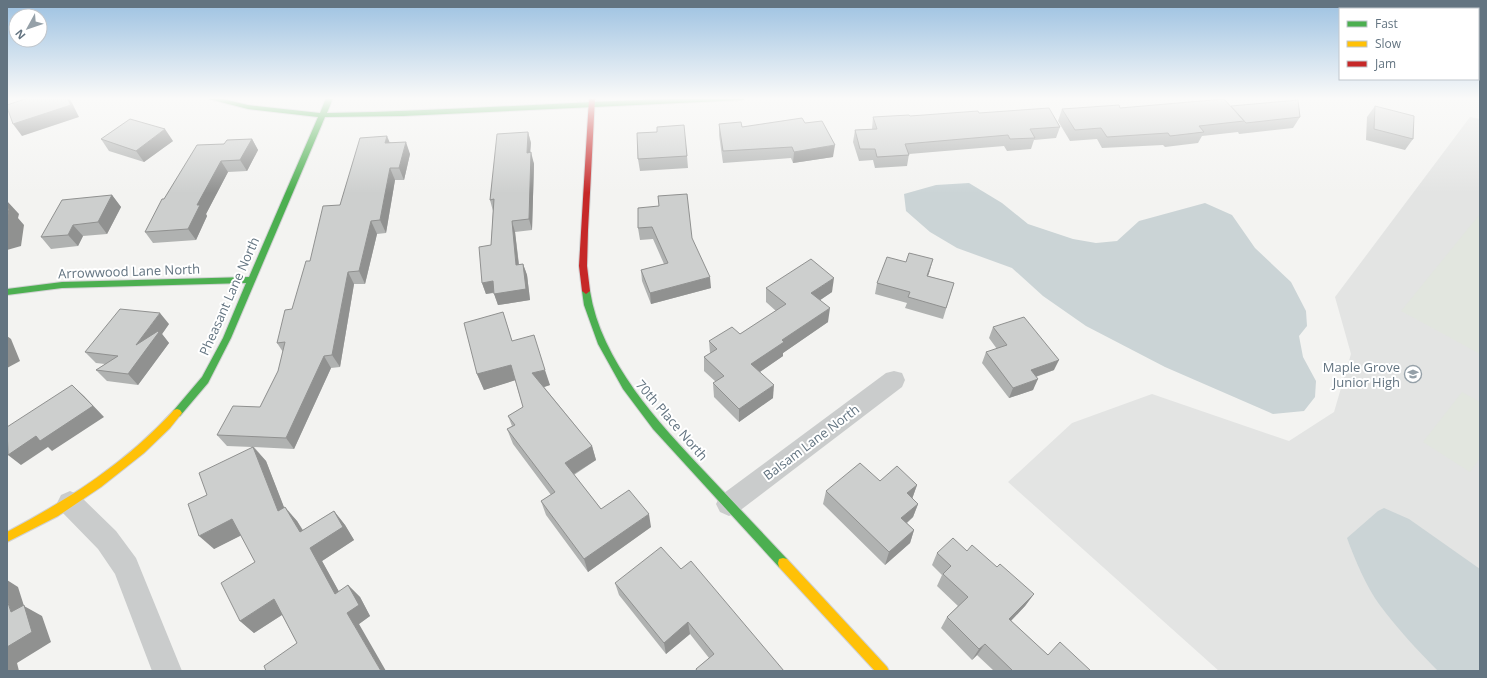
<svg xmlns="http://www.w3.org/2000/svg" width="1487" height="678" viewBox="0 0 1487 678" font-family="'Open Sans',sans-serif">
<rect width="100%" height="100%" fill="#f3f3f1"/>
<polygon fill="#e3e4e3" points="1470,117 1480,119 1480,671 1219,671 1008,482 1072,423 1152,394 1289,441 1334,412 1351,354 1335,297"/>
<g fill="#e2e6df">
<polygon points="1480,214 1480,354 1401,311"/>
<polygon points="1462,392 1480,402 1480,458 1470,472 1423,442"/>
</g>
<g fill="#cbd4d6">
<polygon points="969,183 1002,203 1028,224 1073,239 1096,243 1117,241 1139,221 1205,203 1232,215 1255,248 1291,282 1306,311 1307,326 1299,336 1303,357 1316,381 1315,397 1304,411 1273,414 1165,367 1086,326 1043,296 1012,268 957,248 930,232 906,211 904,194 936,185"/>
<path d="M 1384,508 L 1409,519 L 1480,569 L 1480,671 L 1438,671 C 1417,650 1397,628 1379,604 C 1366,586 1355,560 1347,538 L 1378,511 Z"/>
</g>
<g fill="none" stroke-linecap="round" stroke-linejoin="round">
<g stroke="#d0d1d2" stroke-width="2">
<g id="fast">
<path d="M 205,98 L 219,98 L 248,105 L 320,113 L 326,98 L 333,98 L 327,113 C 467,111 606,98 746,98 L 743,100 L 403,116 L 325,117 L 231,338 L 208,383 L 180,416 L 177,417 L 174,416 L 172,413 L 174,410 L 202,377 L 223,338 L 246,283 L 62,288 L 7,295 L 7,289 L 62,282 L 249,277 L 318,117 L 248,109 Z"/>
<path d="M 586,288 L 590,291 C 601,362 659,423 706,473 C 733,502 760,530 787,559 L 788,563 L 787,567 L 783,568 L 779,567 L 653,429 L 623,389 L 598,344 L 584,305 L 582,291 Z"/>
</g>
</g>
<g stroke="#d0d1d2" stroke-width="2">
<g id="slow">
<path d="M 177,409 L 180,410 L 182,413 L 170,428 L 144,453 L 101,487 L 58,516 L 7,542 L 7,532 C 69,499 126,463 174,410 Z"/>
<polygon points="783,558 787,559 887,667 889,671 875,671 779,567 778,563 779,559"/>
</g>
</g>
<g stroke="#d0d1d2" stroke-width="2">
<polygon id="jam" points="589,98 595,98 588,230 587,266 590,291 586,294 582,291 579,266"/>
</g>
<g fill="#cacccc" fill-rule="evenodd">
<polygon points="894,371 902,373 905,380 902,387 738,512 729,516 720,512 716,504 720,496 886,373"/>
<polygon points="70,491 79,495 116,531 136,558 182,671 152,671 115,574 98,549 61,511 57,503 61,495"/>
</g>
<use href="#fast" fill="#4caf50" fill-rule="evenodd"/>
<use href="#slow" fill="#ffc107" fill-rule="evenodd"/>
<use href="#jam" fill="#c62828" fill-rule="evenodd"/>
</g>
<g fill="#b0b2b1">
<polygon points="1231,106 1300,117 1293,128 1239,134 1238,132 1202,136 1198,143 1165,147 1163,145 1102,148 1097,139 1070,141 1058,121 1062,109"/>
<polygon points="1375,106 1413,139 1405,150 1366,140 1367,117"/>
<polygon points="979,113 1060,127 1056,138 1034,140 1031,149 1007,151 1004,146 909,154 907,166 875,168 873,160 859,161 853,142 855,130 872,129 873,117 910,116"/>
<polygon points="805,123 833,157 793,163 791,158 723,163 719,135 719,124 742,127"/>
<polygon points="528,132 531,143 530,153 534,164 532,230 515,232 519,264 523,264 527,275 530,300 498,305 494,293 486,294 482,283 491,245 493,211 490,200"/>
<polygon points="657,132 687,156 688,168 640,171 638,159"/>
<polygon points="101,139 173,141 144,162 109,151"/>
<polygon points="252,139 258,150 247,171 228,172 206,214 207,216 196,240 153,243 145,232 164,199 224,144"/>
<polygon points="390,142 410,154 404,180 395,180 386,233 377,234 365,284 354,284 340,367 331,368 294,449 254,447 266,461 284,508 297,521 303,530 334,511 345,525 354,540 322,561 339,592 348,585 360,597 370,616 359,624 297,643 282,615 254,633 240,621 255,562 241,535 214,549 207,495 252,447 227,446 217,435 260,407 278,371 283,352 277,343 340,205"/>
<polygon points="112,195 121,207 107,234 83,236 78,246 51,249 41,237"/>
<polygon points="638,208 711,288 651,304 642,281 641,270 664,264 653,239 640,240 638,228"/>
<polygon points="930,270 928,276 954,283 943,319 905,308 907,303 875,294 877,283"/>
<polygon points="766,288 832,292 820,300 828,322 783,353 783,356 760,372 773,398 739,422 714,397 713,383 716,382 704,371 704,357 710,353 709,341 740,334 776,311 766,302"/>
<polygon points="503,312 512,341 550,385 544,387 592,446 596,460 574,475 601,509 651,527 588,572 546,515 541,501 551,495 513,444 507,429 512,426 508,416 523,407 515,380 484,390 477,374"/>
<polygon points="169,324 162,334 169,343 138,385 107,381 96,370 105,364 96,363 85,352"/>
<polygon points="993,327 1054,370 1036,377 1033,390 1009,398 982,363 986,352 997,349 989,338"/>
<polygon points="880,481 917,485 912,499 918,504 913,517 907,523 914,530 910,543 885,565 823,504 826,491"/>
<polygon points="967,551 997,567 1034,594 1025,606 1011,621 1048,655 1091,671 994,671 977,655 972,660 941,628 947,617 958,606 937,586 942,575 932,565 937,553"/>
<polygon points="681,569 784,671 696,671 696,669 709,658 690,634 666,654 619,595 615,583"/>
</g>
<g fill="#909190">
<polygon points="67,98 70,99 79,117 22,136 13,124"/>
<polygon points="165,129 173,141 144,162 136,151"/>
<polygon points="528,132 531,143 529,164 527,153"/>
<polygon points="387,136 392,148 385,143"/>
<polygon points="252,139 258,150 247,171 240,160"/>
<polygon points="406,142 410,154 404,180 399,168"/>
<polygon points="835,145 833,157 793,163 794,152"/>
<polygon points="531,152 534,164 532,230 529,219"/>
<polygon points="221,161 228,172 206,214 207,216 196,240 188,229 197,205"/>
<polygon points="390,168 395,180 386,233 380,220"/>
<polygon points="112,195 121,207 107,234 98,222"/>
<polygon points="7,201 19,214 18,218 24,225 21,246 7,250"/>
<polygon points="371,221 377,234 365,284 359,271"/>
<polygon points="512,221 515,232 520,276 516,265"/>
<polygon points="73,225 83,236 78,246 68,235"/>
<polygon points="933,259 930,270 924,287 927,276"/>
<polygon points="523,264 527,275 530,300 498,305 494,294"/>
<polygon points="348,272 354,284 340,367 332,355"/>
<polygon points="710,277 711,288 651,304 650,293"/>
<polygon points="834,278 832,292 810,307 811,293"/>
<polygon points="493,281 496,292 486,294 482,283"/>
<polygon points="830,308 828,322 783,353 783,356 751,378 751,364 782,340"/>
<polygon points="160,313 169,324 162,334 169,343 138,385 128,374 136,345"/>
<polygon points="7,336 11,339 20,361 7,368"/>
<polygon points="324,356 331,368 294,449 286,438"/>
<polygon points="1059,360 1054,370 1026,380 1031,370"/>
<polygon points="511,365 516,380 484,390 477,374"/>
<polygon points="545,370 550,385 538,389 532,373"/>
<polygon points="1038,379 1033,390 1009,398 1013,388"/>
<polygon points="72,385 84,396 104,417 52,451 48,447 21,465 8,455"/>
<polygon points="774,385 773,398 739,422 739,409"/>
<polygon points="592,446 596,460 569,477 565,463"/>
<polygon points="253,447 266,461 291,525 278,511"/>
<polygon points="917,485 912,499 907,493"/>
<polygon points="918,504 913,517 897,531 901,518"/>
<polygon points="285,507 297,521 312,546 300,532"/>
<polygon points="334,511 345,525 354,540 322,561 347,606 335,594 310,548"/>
<polygon points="649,514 651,527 588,572 584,559"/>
<polygon points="232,519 246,533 214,549 199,536"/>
<polygon points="914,530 910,543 885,565 889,552"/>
<polygon points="7,580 18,587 24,606 42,616 51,642 17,663 19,671 7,671 7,647 11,612 7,600"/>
<polygon points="348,585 360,597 370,616 359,624 386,671 381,671 347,613"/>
<polygon points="1034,594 1025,606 1001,631 1009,619"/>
<polygon points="274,599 288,611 254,633 240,621"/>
<polygon points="688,622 690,634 666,654 664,643"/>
<polygon points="985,644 977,655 972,660 979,649"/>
</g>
<g fill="#cdcfce" stroke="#909190">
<polygon points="28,98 67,98 71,105 13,124 7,107 7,105"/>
<polygon points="1224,99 1244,121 1199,126 1204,132 1170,136 1168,133 1107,137 1101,128 1075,130 1062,109 1119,105 1120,108"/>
<polygon points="1298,100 1300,117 1246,123 1231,106"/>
<polygon points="1375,106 1414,116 1413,139 1374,129"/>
<polygon points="1049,108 1060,127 1030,129 1035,138 1010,139 1008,135 905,144 909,155 877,157 875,149 860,149 855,130 877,129 873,117 909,115 910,116 978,111 979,113"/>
<polygon points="802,118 805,123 822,121 835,145 794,152 792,147 723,151 719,124 741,122 742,127"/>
<polygon points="130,119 165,129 136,151 101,139"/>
<polygon points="684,125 687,156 638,159 637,133 657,132 657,127"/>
<polygon points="528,132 527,153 531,152 529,219 512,221 516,265 523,264 526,289 494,294 493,281 482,283 479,247 491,245 494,199 490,200 497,134"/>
<polygon points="387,136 385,143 406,142 399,168 390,168 380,220 371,221 359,271 348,272 332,355 324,356 286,438 217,435 233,406 260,407 278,371 285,342 277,343 285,310 292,309 306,261 310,261 323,206 340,205 360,138"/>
<polygon points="252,139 240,160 221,161 197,205 200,205 188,229 145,232 162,199 164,199 197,145 224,144 227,140"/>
<polygon points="687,194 692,238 710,277 650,293 641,270 668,263 652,227 638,228 638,208 659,206 658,196"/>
<polygon points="112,195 98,222 73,225 68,235 41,237 62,200"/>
<polygon points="9,208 7,222 7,209"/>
<polygon points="909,253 933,259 927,276 954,283 946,308 908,297 910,292 877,283 887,257 906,262"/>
<polygon points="811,259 834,278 811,293 830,308 782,340 784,342 751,364 774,385 739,409 713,383 724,376 704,357 717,349 709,341 732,327 740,334 786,304 766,288"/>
<polygon points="120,309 160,313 136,345 158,331 159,332 128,374 96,370 118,356 85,352"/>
<polygon points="503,312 512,341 534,335 545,370 532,373 592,446 565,463 601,509 629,490 649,514 584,559 541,501 555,492 507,429 515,425 508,416 523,407 511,365 477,374 464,323"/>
<polygon points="1024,317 1059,360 1031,370 1038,379 1013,388 986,352 1007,345 993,327"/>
<polygon points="72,385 93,406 40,441 36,436 8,455 7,427"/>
<polygon points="253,447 278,511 285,507 300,532 334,511 343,527 310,548 335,594 348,585 359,605 347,613 381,671 266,671 264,666 297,643 274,599 240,621 221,583 255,562 232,519 199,536 188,504 207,495 199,473"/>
<polygon points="860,463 880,481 897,466 917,485 907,493 918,504 901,518 914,530 889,552 826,491"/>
<polygon points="953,538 967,551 972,545 997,567 1000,564 1034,594 1009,619 1048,655 1060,642 1091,671 1013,671 985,644 979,649 947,617 968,597 943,574 951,566 937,553"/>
<polygon points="661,547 681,569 691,561 784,671 697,671 696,669 714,654 688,622 664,643 615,583"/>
<polygon points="7,600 11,612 24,605 32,632 7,647"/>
</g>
<linearGradient id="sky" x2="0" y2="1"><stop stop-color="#9cc1e1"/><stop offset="0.51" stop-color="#fafaf9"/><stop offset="1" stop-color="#fafaf9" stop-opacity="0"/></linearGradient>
<rect width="1487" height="193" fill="url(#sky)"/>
<defs>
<g id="school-ring" transform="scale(0.9)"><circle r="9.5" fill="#fff" stroke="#95a0a8" stroke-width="1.5"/><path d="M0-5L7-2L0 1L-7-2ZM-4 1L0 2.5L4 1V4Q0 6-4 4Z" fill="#95a0a8"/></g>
</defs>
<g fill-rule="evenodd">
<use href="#school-ring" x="1413" y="374"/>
</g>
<g text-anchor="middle" stroke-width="4" stroke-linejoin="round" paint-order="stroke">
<g font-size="13" fill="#637481" stroke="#fff">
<text transform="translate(129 271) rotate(-2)" y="5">Arrowwood Lane North</text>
<text transform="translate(229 296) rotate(-66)" y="5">Pheasant Lane North</text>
<text transform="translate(672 420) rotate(49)" y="5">70th Place North</text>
<text transform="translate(811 442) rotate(-37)" y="5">Balsam Lane North</text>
</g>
<g font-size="13" fill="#637481" stroke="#fff" text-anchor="end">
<text x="1400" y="372">Maple Grove<tspan x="1400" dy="15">Junior High</tspan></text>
</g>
</g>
<rect width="1487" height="678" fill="none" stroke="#637481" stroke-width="16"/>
<rect x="1339" y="8" width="140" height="72" fill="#ffffff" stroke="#c1c7cd"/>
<rect x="1347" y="21" width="20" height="6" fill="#4caf50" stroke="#c1c7cd"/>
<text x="1375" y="28" font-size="12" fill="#637481">Fast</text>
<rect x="1347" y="41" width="20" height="6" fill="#ffc107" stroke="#c1c7cd"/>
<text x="1375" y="48" font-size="12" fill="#637481">Slow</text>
<rect x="1347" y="61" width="20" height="6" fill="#c62828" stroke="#c1c7cd"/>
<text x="1375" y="68" font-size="12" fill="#637481">Jam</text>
<g transform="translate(28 28) rotate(230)"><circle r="19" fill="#ffffff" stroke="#c1c7cd"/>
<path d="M0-3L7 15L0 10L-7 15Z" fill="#95a0a8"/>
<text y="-6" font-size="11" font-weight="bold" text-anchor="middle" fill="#637481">N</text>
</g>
</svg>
